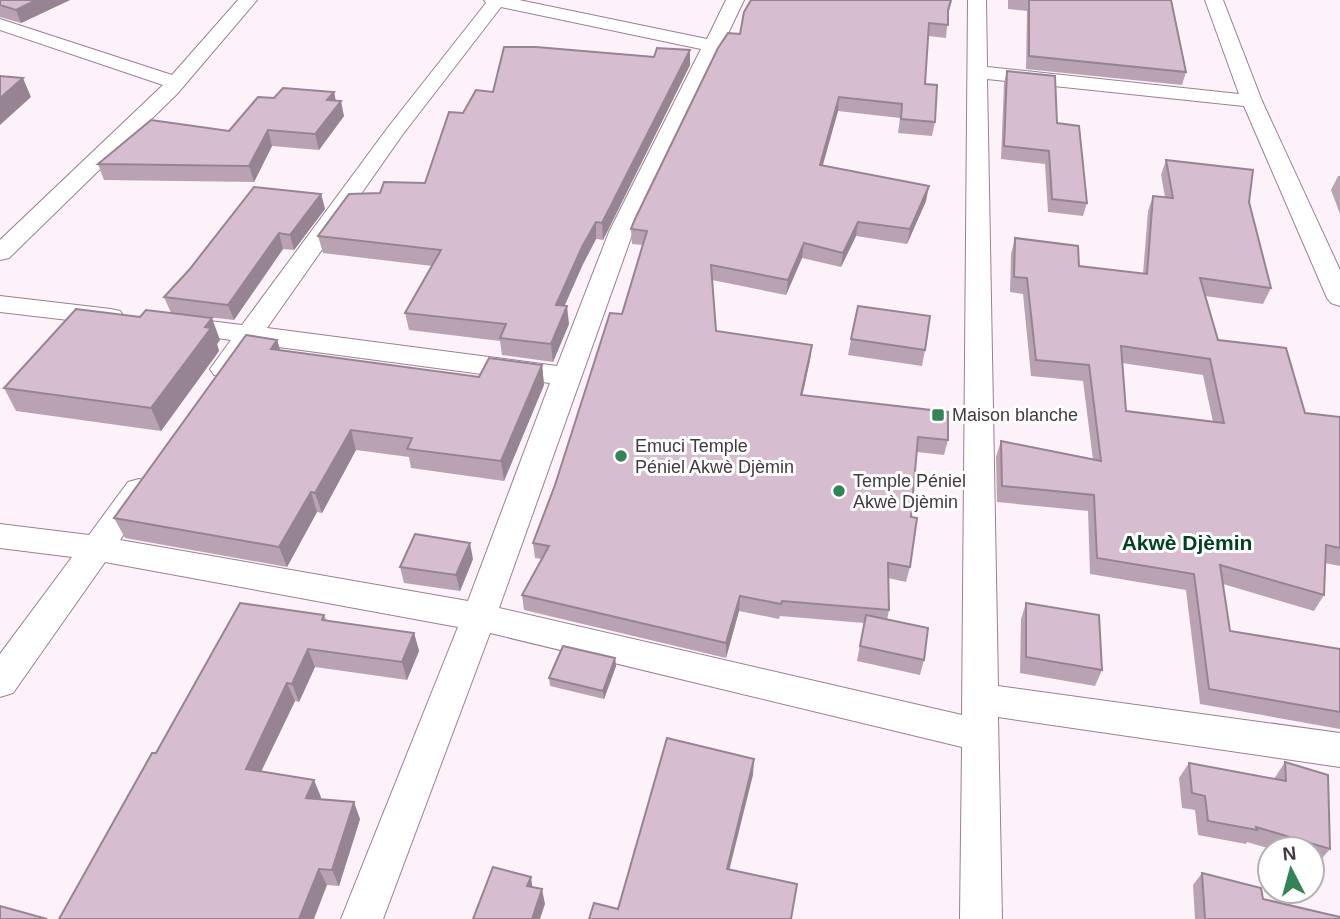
<svg xmlns="http://www.w3.org/2000/svg" width="1340" height="919" viewBox="0 0 1340 919" font-family="Helvetica,sans-serif">
<rect width="100%" height="100%" fill="#fdf2fa"/>
<g fill="none" stroke-linecap="round" stroke-linejoin="round">
<g stroke="#998092" stroke-width="2">
<g id="street">
<polygon points="238,0 257,0 177,94 9,258 0,260 0,240 163,85 0,30 0,19 172,75"/>
<path d="M 484,0 L 519,0 L 707,39 L 726,0 L 744,0 L 633,232 L 499,608 L 962,715 L 968,0 L 986,0 L 987,67 L 1239,94 L 1205,0 L 1223,0 L 1262,101 L 1340,270 L 1340,306 L 1331,303 L 1327,298 L 1244,106 L 987,79 L 998,686 L 1340,733 L 1340,767 L 998,717 L 1002,919 L 960,919 L 962,747 L 490,633 L 383,919 L 341,919 L 458,627 L 105,562 L 13,693 L 0,697 L 0,654 L 72,557 L 0,548 L 0,524 L 89,535 L 128,482 L 139,479 L 150,482 L 154,490 L 120,540 L 468,601 L 550,383 L 256,344 C 245,360 237,381 214,375 L 210,369 L 231,340 L 169,331 L 165,325 L 169,319 L 178,317 L 242,325 L 389,126 L 486,3 ZM 501,7 L 701,49 L 609,232 L 557,366 L 267,328 L 403,134 Z"/>
<polygon points="0,296 111,309 120,311 124,317 120,323 111,325 0,312"/>
</g>
</g>
<use href="#street" fill="#fff" fill-rule="evenodd"/>
</g>
<g fill="#b9a3b3" fill-rule="evenodd">
<polygon points="0,0 70,0 21,23 0,17"/>
<polygon points="952,0 948,15 946,38 928,36 925,84 935,122 932,136 898,133 900,118 838,111 822,165 926,201 907,244 856,236 841,267 802,258 786,295 712,280 716,331 812,345 810,360 802,396 948,440 944,455 917,452 911,517 910,567 906,582 888,578 889,610 887,620 924,660 920,675 857,661 864,623 780,616 779,619 739,611 726,658 524,610 522,595 542,559 535,558 533,543 622,314 643,245 632,244 631,229 740,34"/>
<polygon points="1008,0 1171,0 1186,72 1182,85 1026,69 1027,11 1008,9"/>
<polygon points="690,50 690,65 603,240 596,239 583,264 564,306 569,324 553,362 502,355 500,341 409,330 405,313 432,266 323,253 318,236 380,193 425,183 463,113 493,92"/>
<polygon points="1007,71 1057,123 1087,203 1083,216 1048,212 1045,164 1001,159 1004,83"/>
<polygon points="334,92 335,100 344,116 319,150 272,146 254,182 104,180 98,164 229,131 274,98"/>
<path d="M 1166,160 L 1249,202 L 1271,288 L 1263,304 L 1205,296 L 1218,340 L 1305,413 L 1340,417 L 1340,566 L 1325,563 L 1324,595 L 1314,611 L 1223,584 L 1230,631 L 1340,649 L 1340,729 L 1200,704 L 1186,590 L 1090,574 L 1088,511 L 997,502 L 996,457 L 1001,441 L 1093,460 L 1083,381 L 1031,376 L 1023,294 L 1010,292 L 1011,254 L 1015,238 L 1079,266 L 1143,274 L 1148,211 L 1153,196 L 1165,197 L 1161,175 ZM 1122,363 L 1203,375 L 1213,422 L 1126,411 Z"/>
<polygon points="1338,176 1340,176 1340,214 1331,190"/>
<polygon points="321,194 325,209 294,250 283,249 234,320 171,313 164,297"/>
<polygon points="851,339 925,350 922,366 848,355"/>
<polygon points="220,340 217,344 219,351 161,431 16,411 4,388"/>
<polygon points="277,340 280,350 479,377 542,365 544,385 504,481 411,468 409,457 356,450 322,513 317,512 287,567 125,538 114,518"/>
<polygon points="473,559 460,591 404,583 400,567"/>
<polygon points="1026,603 1102,670 1095,686 1020,673 1021,619"/>
<polygon points="324,615 327,621 414,633 419,651 407,680 315,667 299,702 295,701 261,772 321,797 320,799 360,819 339,886 327,885 156,753"/>
<polygon points="615,658 616,666 604,699 550,686 549,678"/>
<polygon points="1285,762 1330,849 1318,863 1312,861 1312,849 1271,849 1247,842 1246,844 1198,835 1195,810 1182,808 1179,778 1189,763 1274,779"/>
<polygon points="1202,873 1263,899 1340,919 1195,919 1193,885"/>
</g>
<g fill="#968492">
<polygon points="36,0 70,0 21,23 16,10"/>
<polygon points="690,50 690,65 603,240 602,223"/>
<polygon points="23,78 31,97 0,125 0,98"/>
<polygon points="334,92 337,106 341,101 344,116 319,150 315,134 327,100"/>
<polygon points="839,97 838,111 819,179 820,165"/>
<polygon points="268,130 272,146 254,182 249,166"/>
<polygon points="929,186 926,201 907,244 910,229"/>
<polygon points="321,194 325,209 294,250 290,235"/>
<polygon points="596,222 596,239 583,264 557,323 556,305 582,247"/>
<polygon points="858,222 856,236 841,267 843,253"/>
<polygon points="279,233 283,249 234,320 228,305"/>
<polygon points="804,243 802,258 786,295 788,280"/>
<polygon points="567,306 569,324 553,362 551,344"/>
<polygon points="212,318 220,340 217,344 219,351 161,431 151,408"/>
<polygon points="277,340 283,359 271,349"/>
<polygon points="812,345 810,360 799,411 801,395"/>
<polygon points="542,365 544,385 504,481 501,461"/>
<polygon points="351,430 356,450 322,513 315,493"/>
<polygon points="311,492 317,512 287,567 279,547"/>
<polygon points="470,543 473,559 460,591 456,575"/>
<polygon points="740,596 739,611 726,658 726,643"/>
<polygon points="414,633 419,651 407,680 402,662"/>
<polygon points="308,649 315,667 299,702 292,684"/>
<polygon points="615,658 616,666 604,699 603,691"/>
<polygon points="287,683 295,701 254,786 246,769"/>
<polygon points="754,759 753,775 726,883 727,869"/>
<polygon points="314,780 321,797 314,815 306,798"/>
<polygon points="354,802 360,819 339,886 332,870"/>
<polygon points="319,869 327,885 314,919 299,919"/>
<polygon points="531,877 533,891 527,886"/>
<polygon points="542,889 545,904 540,919 532,919"/>
</g>
<g fill="#d7bdd0" stroke="#968492" stroke-width="2" fill-rule="evenodd">
<polygon points="0,0 36,0 16,10 0,5"/>
<polygon points="751,0 951,0 948,10 948,25 929,23 925,84 937,85 935,122 901,119 902,104 839,97 820,165 929,186 910,229 858,222 843,253 804,243 788,280 711,265 716,331 812,345 801,395 948,412 948,440 918,437 911,517 917,518 910,567 888,563 889,610 782,601 781,604 740,596 726,643 522,595 549,546 533,543 555,485 610,313 622,314 647,231 631,229 635,219 718,48 728,33 740,34 744,12"/>
<polygon points="1029,0 1171,0 1186,72 1029,56"/>
<polygon points="504,47 536,47 654,57 657,48 690,50 602,223 596,222 582,247 556,305 567,306 551,344 500,338 506,324 405,313 441,250 318,236 349,194 380,193 384,182 425,183 449,112 463,113 476,90 493,92"/>
<polygon points="1007,71 1055,76 1057,123 1079,126 1087,203 1052,199 1049,151 1004,146"/>
<polygon points="0,76 23,78 0,98"/>
<polygon points="283,88 334,92 327,100 341,101 315,134 268,130 249,166 98,164 151,120 229,131 258,97 274,98"/>
<path d="M 1166,160 L 1253,170 L 1249,202 L 1271,288 L 1200,278 L 1218,340 L 1286,348 L 1305,413 L 1340,417 L 1340,548 L 1326,545 L 1324,595 L 1220,565 L 1230,631 L 1340,649 L 1340,712 L 1209,689 L 1194,574 L 1097,558 L 1094,495 L 1002,486 L 1001,441 L 1101,461 L 1089,365 L 1036,360 L 1027,278 L 1014,277 L 1015,238 L 1078,246 L 1079,266 L 1147,274 L 1153,196 L 1173,198 ZM 1121,346 L 1210,359 L 1224,423 L 1126,411 Z"/>
<polygon points="254,187 321,194 290,235 279,233 228,305 164,297 189,270"/>
<polygon points="858,306 930,316 925,350 851,339"/>
<polygon points="76,309 140,317 146,310 212,318 205,327 211,328 151,408 4,388"/>
<polygon points="246,335 277,340 271,349 479,377 489,358 542,365 501,461 407,449 412,438 351,430 315,493 311,492 279,547 114,518"/>
<polygon points="415,534 470,543 456,575 400,567"/>
<polygon points="240,603 324,615 322,620 414,633 402,662 308,649 292,684 287,683 246,769 314,780 306,798 354,802 332,870 319,869 299,919 59,919 152,753 156,753"/>
<polygon points="1026,603 1099,615 1102,670 1026,657"/>
<polygon points="866,615 928,628 924,660 860,646"/>
<polygon points="563,646 615,658 603,691 549,678"/>
<polygon points="667,738 754,759 727,869 797,884 791,919 589,919 594,903 618,909"/>
<polygon points="1285,762 1328,775 1330,849 1256,827 1257,830 1208,821 1205,796 1192,793 1189,763 1286,781"/>
<polygon points="493,867 531,877 527,886 542,889 532,919 473,919"/>
<polygon points="1202,873 1261,888 1263,899 1340,917 1340,919 1205,919"/>
<polygon points="0,906 47,919 0,919"/>
</g>
<g fill="#328456" stroke="#fff" stroke-width="2.5">
<rect x="931" y="408" width="14" height="14" rx="3.5"/>
<circle cx="621" cy="456" r="7"/>
<circle cx="839" cy="491" r="7"/>
</g>
<g text-anchor="middle" stroke-width="6" stroke-linejoin="round" paint-order="stroke">
<g font-size="18" fill="#433940" stroke="#fff" text-anchor="start">
<text x="952" y="421">Maison blanche</text>
<text x="635" y="452">Emuci Temple<tspan x="635" dy="21">Péniel Akwè Djèmin</tspan></text>
<text x="853" y="487">Temple Péniel<tspan x="853" dy="21">Akwè Djèmin</tspan></text>
</g>
<g font-size="21" font-weight="bold" fill="#024223" stroke="#fff">
<text x="1187" y="550">Akwè Djèmin</text>
</g>
</g>
<g transform="translate(1291 870) rotate(354)"><circle r="33" fill="#ffffff" stroke="#b4b0b3" stroke-width="2"/>
<path d="M0-5L12 26L0 18L-12 26Z" fill="#328456"/>
<text y="-10" font-size="19" font-weight="bold" text-anchor="middle" fill="#433940">N</text>
</g>
</svg>
